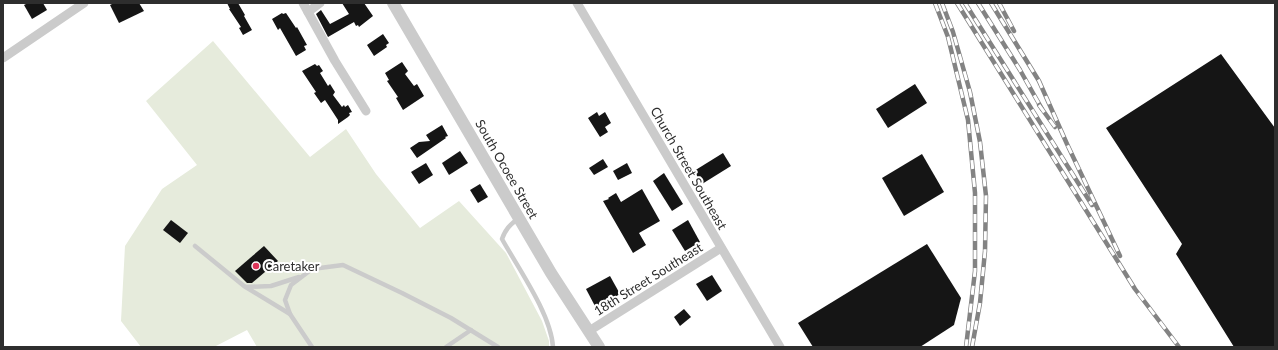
<svg xmlns="http://www.w3.org/2000/svg" width="1278" height="350" viewBox="0 0 1278 350" font-family="Lato,sans-serif">
<rect width="100%" height="100%" fill="#fff"/>
<polygon fill="#e6ebdc" points="213,41 310,157 346,129 376,174 420,228 459,201 506,253 542,321 549,341 549,347 257,347 247,330 214,347 141,347 121,321 125,246 162,189 197,165 146,101"/>
<g fill="#151515">
<polygon points="28,3 43,3 47,10 32,19 24,5"/>
<polygon points="114,3 139,3 144,11 119,23 110,5"/>
<polygon points="227,3 238,3 245,15 244,16 252,30 243,35 239,28 241,27 229,9 230,9"/>
<polygon points="342,3 364,3 373,16 359,27 358,25 356,26 354,22 328,37 316,14 321,10 330,24 349,14"/>
<polygon points="282,13 283,14 286,13 296,28 297,27 307,45 304,46 306,50 296,56 280,28 278,30 272,19"/>
<polygon points="383,34 389,43 386,45 387,47 374,56 367,45"/>
<polygon points="1221,54 1275,128 1275,347 1234,347 1176,254 1182,244 1106,128"/>
<polygon points="402,62 408,71 405,74 414,86 417,84 424,96 403,110 396,98 398,97 387,81 389,80 385,73"/>
<polygon points="315,64 317,66 319,65 323,71 320,73 328,86 330,84 335,92 333,95 342,107 344,105 345,107 348,105 352,112 349,113 350,115 348,117 338,124 338,120 325,100 321,103 314,93 316,92 302,71"/>
<polygon points="915,84 927,103 888,128 876,109"/>
<polygon points="597,112 599,116 605,112 611,123 605,127 608,132 600,137 588,118"/>
<polygon points="442,125 448,136 445,137 446,138 417,158 410,148 419,142 430,141 426,135"/>
<polygon points="460,151 468,163 449,175 442,163"/>
<polygon points="723,153 731,166 702,184 694,171"/>
<polygon points="922,154 944,192 904,216 882,178"/>
<polygon points="603,159 608,167 594,175 589,168"/>
<polygon points="426,163 433,175 419,184 411,172"/>
<polygon points="627,163 632,173 618,180 613,171"/>
<polygon points="664,173 683,204 672,211 653,181"/>
<polygon points="480,184 488,197 478,203 470,190"/>
<polygon points="642,189 660,221 639,233 646,245 633,253 603,201 609,199 608,198 616,193 621,202"/>
<polygon points="171,220 188,233 180,243 163,230"/>
<polygon points="688,220 700,242 685,251 672,230"/>
<polygon points="927,244 961,298 954,325 920,347 813,347 798,323"/>
<polygon points="264,246 278,261 252,283 247,283 235,271"/>
<polygon points="712,275 722,291 707,301 696,284"/>
<polygon points="610,276 620,294 596,308 586,289"/>
<polygon points="684,309 691,317 680,326 674,317"/>
</g>
<g fill="none" stroke-linecap="round" stroke-linejoin="round">
<g stroke="#cbcbcb" stroke-width="4.5">
<path d="M 518,219 C 510,224 505,230 502,239 C 518,268 551,314 553,347"/>
<polyline points="195,246 244,286 290,314"/>
<polyline points="246,287 271,286 299,277"/>
<polyline points="312,347 290,314 285,300 291,285 312,269 343,265 402,293 451,318 498,347"/>
<polyline points="446,347 471,330"/>
</g>
<g stroke="#cbcbcb" stroke-width="9">
<polyline points="303,3 335,61 366,111"/>
<polyline points="577,3 780,347"/>
<polyline points="308,12 320,3"/>
<polyline points="3,58 84,3"/>
<polyline points="589,331 721,248"/>
</g>
<polyline stroke="#cbcbcb" stroke-width="12" points="393,3 551,273 599,347"/>
<g stroke="#838383" stroke-width="4.5">
<g id="rail">
<polyline points="935,3 948,37 968,120 975,193 975,271 966,347"/>
<polyline points="942,3 953,32 970,92 980,142 986,196 985,251 980,303 972,347"/>
<polyline points="957,3 1135,289 1179,347"/>
<polyline points="965,3 1092,205"/>
<polyline points="978,3 1020,70 1042,109"/>
<polyline points="991,3 1039,81 1067,144 1120,256"/>
<polyline points="999,3 1014,31"/>
<polyline points="1039,105 1055,127"/>
</g>
</g>
<use href="#rail" stroke="#fff" stroke-width="3" stroke-dasharray="9" stroke-linecap="butt"/>
</g>
<circle fill="#df355a" stroke="#fff" stroke-width="1.5" cx="256" cy="266" r="4"/>
<g text-anchor="middle" stroke-width="4" stroke-linejoin="round" paint-order="stroke">
<g font-size="13" fill="#2e2e2e" stroke="#fff">
<text transform="translate(689 168) rotate(60)" y="5">Church Street Southeast</text>
<text transform="translate(507 169) rotate(60)" y="5">South Ocoee Street</text>
<text transform="translate(648 279) rotate(-32)" y="5">18th Street Southeast</text>
</g>
<g font-size="13" fill="#2e2e2e" stroke="#fff" text-anchor="start">
<text x="264" y="271">Caretaker</text>
</g>
</g>
<rect width="1278" height="350" fill="none" stroke="#2e2e2e" stroke-width="8"/>
</svg>
